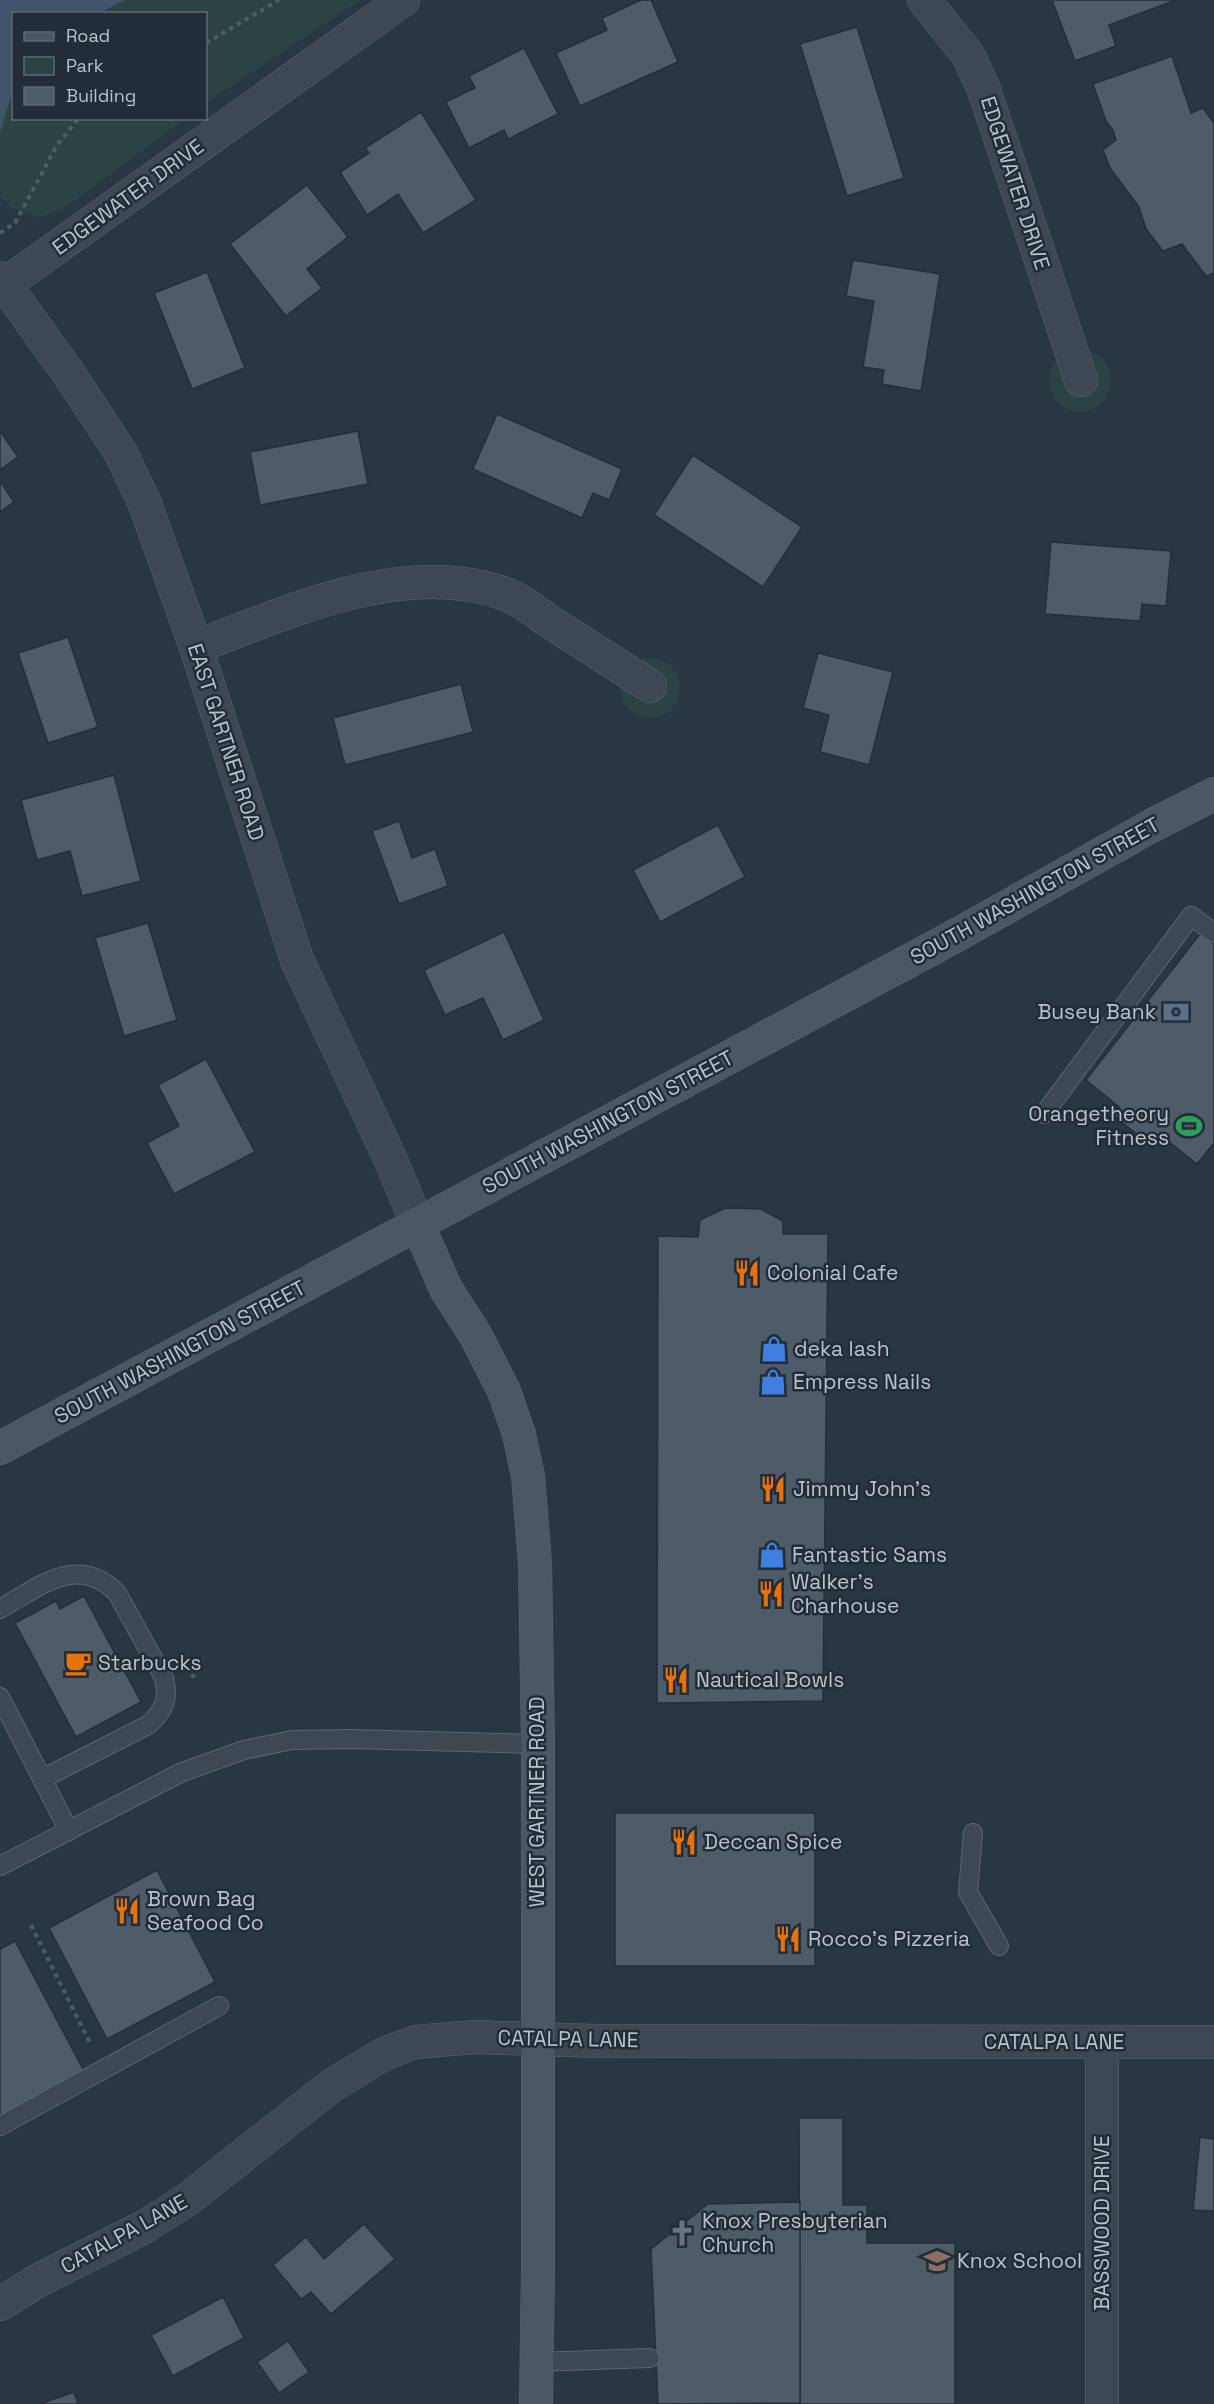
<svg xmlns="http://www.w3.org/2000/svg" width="1214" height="2404" viewBox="0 0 1214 2404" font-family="'Space Grotesk',sans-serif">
<rect width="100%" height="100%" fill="#293643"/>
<g fill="#2b4344">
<polygon points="0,0 361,0 206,103 206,14 14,14 14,118 185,119 62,210 38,217 12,208 0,196"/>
<circle cx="1080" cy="381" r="31"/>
<circle cx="650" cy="688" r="30"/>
</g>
<polygon fill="#40556b" points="0,0 125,0 99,13 14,14 13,90 0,133"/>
<g fill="#4d5c68" stroke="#242f3a" stroke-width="1.5">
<polygon points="641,0 651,0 678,62 580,106 556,53 607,30 602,18"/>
<polygon points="1052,0 1176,0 1109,25 1116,46 1075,61"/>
<polygon points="857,27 904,178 847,196 800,44"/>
<polygon points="524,48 558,114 508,139 504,130 469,148 446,102 475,88 469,76"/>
<polygon points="1172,56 1191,113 1203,108 1214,123 1214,273 1206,276 1182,244 1163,251 1146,229 1139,207 1110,168 1103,150 1116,140 1113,130 1106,121 1093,84"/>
<polygon points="421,112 476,200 423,233 398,194 367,215 340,172 369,153 365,148"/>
<polygon points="307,185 348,237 307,269 322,288 286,316 230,244"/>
<polygon points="853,260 940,274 921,391 882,384 884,370 863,367 874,301 846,296"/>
<polygon points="207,272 245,368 192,389 154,293"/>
<polygon points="497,414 622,469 609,500 593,493 582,518 473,469"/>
<polygon points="0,431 18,457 0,470"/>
<polygon points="358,431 368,484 260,505 250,452"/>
<polygon points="693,455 802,527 763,587 654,515"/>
<polygon points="0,481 14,502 0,512"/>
<polygon points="1051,542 1171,551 1166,606 1142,604 1140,621 1045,614"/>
<polygon points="68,637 98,727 48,743 18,653"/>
<polygon points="818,653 893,672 869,765 820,752 829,715 803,708"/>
<polygon points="461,684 473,732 345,765 333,718"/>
<polygon points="114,775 141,881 82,896 70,851 37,860 21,800"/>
<polygon points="399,821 412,858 435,849 448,886 399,904 372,831"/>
<polygon points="718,825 745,877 660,922 633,870"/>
<polygon points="148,923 177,1020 124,1036 95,938"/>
<polygon points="504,932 544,1020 503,1040 483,998 445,1015 424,970"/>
<polygon points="1200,934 1214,944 1214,1143 1197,1164 1163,1137 1154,1148 1113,1115 1119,1107 1086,1080"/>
<polygon points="206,1059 255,1152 174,1194 147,1143 179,1126 158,1085"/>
<polygon points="725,1208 761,1209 783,1221 783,1234 828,1234 823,1701 657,1703 658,1236 698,1237 700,1220"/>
<polygon points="84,1596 141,1702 76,1737 15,1623 56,1601 60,1609"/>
<rect x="615" y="1813" width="200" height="153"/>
<polygon points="157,1870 215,1982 107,2039 49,1928"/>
<polygon points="15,1941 85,2073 0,2119 0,1949"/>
<polygon points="799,2118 843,2118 843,2205 867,2205 867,2243 955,2243 955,2404 701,2404 800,2403"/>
<polygon points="1200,2137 1214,2139 1214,2211 1193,2210"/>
<polygon points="800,2202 800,2403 658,2404 651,2249 708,2204"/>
<polygon points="364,2224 395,2259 331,2314 311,2292 301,2299 273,2265 306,2237 324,2259"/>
<polygon points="223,2297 244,2338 173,2376 151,2335"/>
<polygon points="288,2341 309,2372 279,2393 257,2362"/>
<polygon points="74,2392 78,2404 40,2404"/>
</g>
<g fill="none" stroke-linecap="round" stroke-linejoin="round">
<g stroke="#5b6670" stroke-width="20">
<g id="lane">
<polyline points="1044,1114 1191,916 1214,933"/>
<path d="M 0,1609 C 39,1587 77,1553 117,1593 L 164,1678 C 169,1699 165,1710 148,1725 L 42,1779"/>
<polyline points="0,1697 69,1831"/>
<polyline points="973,1833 968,1892 999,1946"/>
<polyline points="0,1866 180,1773 244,1750 292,1740 351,1739 538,1744"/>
<polyline points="0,2126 219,2006"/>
<polyline points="536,2362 650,2358"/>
</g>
</g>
<g stroke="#5b6670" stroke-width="34">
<g id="street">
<polyline points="924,0 968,55 983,87 1081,380"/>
<polyline points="0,278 69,374 121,453 145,504 196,647 297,960 389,1156 418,1225"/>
<polyline points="0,288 403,0"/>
<path d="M 196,647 C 290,611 407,557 508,595 C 523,601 537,613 550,622 C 584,643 617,665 650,686"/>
<polyline points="0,2304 37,2281 144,2227 188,2199 331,2086 384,2054 415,2042 474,2037 596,2041 1214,2042"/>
<polyline points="1102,2404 1102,2042"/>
</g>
</g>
<g stroke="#5b6670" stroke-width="34">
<g id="secondary">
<polyline points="418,1225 446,1289 476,1336 504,1391 519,1434 528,1476 535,1563 538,1744 538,2268 536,2404"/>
<polyline points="0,1448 946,941 1153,825 1214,794"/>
</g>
</g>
<g stroke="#495f60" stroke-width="4" stroke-dasharray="4.5 4.5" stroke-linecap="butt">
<polyline points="206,43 279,0"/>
<polyline points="0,233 15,223 57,145 79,118"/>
<polyline points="191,1677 198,1673 195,1662 203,1660"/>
<polyline points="31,1925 91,2045"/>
</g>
<use href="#lane" stroke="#3d4852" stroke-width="18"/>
<use href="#street" stroke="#3d4852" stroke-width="33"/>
<use href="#secondary" stroke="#4b5765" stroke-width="33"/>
</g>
<defs>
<g id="bank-bare" transform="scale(2.07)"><path d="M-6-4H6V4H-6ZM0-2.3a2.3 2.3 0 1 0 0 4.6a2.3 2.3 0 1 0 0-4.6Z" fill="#5c6f8a" stroke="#222d38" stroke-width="2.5" paint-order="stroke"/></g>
<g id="stadium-bare" transform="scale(2.07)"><path d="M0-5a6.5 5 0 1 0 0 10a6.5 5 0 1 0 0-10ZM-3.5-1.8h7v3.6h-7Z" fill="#2e9e5b" stroke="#222d38" stroke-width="2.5" paint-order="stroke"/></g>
<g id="restaurant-bare" transform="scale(2.07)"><path d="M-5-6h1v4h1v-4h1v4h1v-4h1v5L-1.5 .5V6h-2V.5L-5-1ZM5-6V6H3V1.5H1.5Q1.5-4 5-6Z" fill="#e8710a" stroke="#222d38" stroke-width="2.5" paint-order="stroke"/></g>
<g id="shop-bare" transform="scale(2.07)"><path d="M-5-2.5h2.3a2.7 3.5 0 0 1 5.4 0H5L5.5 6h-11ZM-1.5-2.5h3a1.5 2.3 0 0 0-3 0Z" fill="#3f7fe0" stroke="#222d38" stroke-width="2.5" paint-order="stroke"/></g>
<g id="cafe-bare" transform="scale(2.07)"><path d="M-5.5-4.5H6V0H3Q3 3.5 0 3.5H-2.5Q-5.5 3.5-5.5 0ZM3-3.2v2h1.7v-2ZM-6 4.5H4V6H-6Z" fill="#e8710a" stroke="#222d38" stroke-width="2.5" paint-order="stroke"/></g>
<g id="church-bare" transform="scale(2.07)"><path d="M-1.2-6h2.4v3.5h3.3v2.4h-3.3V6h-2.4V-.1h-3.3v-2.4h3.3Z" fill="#6b7280" stroke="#222d38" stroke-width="2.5" paint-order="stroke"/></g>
<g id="school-bare" transform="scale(2.07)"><path d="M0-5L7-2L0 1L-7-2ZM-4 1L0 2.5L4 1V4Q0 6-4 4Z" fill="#8d6e63" stroke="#222d38" stroke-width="2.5" paint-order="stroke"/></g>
</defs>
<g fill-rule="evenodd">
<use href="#bank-bare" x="1176" y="1012"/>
<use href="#stadium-bare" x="1189" y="1126"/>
<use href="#restaurant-bare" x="747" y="1273"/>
<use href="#shop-bare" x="774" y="1349"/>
<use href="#shop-bare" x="773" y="1382"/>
<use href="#restaurant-bare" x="773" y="1489"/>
<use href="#shop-bare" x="772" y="1555"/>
<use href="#restaurant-bare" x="771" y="1594"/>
<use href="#cafe-bare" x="78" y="1663"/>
<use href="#restaurant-bare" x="676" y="1680"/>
<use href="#restaurant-bare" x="684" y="1842"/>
<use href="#restaurant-bare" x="127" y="1911"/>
<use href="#restaurant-bare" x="788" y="1939"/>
<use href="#church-bare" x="682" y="2233"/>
<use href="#school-bare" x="937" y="2261"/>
</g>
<g text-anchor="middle" stroke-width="5" stroke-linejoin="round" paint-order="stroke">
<g font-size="21" fill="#bac3cc" stroke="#222d38">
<text transform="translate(1015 183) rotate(72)" y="7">EDGEWATER DRIVE</text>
<text transform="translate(128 197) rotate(-36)" y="7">EDGEWATER DRIVE</text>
<text transform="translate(226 742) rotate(72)" y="7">EAST GARTNER ROAD</text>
<text transform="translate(1035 891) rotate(-29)" y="7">SOUTH WASHINGTON STREET</text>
<text transform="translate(608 1122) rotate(-28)" y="7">SOUTH WASHINGTON STREET</text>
<text transform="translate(180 1352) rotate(-28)" y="7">SOUTH WASHINGTON STREET</text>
<text transform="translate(537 1802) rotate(-90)" y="7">WEST GARTNER ROAD</text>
<text transform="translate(568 2039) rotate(1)" y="7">CATALPA LANE</text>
<text x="1054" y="2049">CATALPA LANE</text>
<text transform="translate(1102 2223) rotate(-90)" y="7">BASSWOOD DRIVE</text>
<text transform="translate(124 2234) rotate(-29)" y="7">CATALPA LANE</text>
</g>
<g font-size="21" fill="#bac3cc" stroke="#222d38" text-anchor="start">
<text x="1156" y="1019" text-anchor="end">Busey Bank</text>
<text x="1169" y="1121" text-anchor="end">Orangetheory<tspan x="1169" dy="24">Fitness</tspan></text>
<text x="767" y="1280">Colonial Cafe</text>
<text x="794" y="1356">deka lash</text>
<text x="793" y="1389">Empress Nails</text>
<text x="793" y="1496">Jimmy John's</text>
<text x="792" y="1562">Fantastic Sams</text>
<text x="791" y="1589">Walker's<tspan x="791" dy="24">Charhouse</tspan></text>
<text x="98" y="1670">Starbucks</text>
<text x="696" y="1687">Nautical Bowls</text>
<text x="704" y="1849">Deccan Spice</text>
<text x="147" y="1906">Brown Bag<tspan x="147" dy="24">Seafood Co</tspan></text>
<text x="808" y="1946">Rocco's Pizzeria</text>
<text x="702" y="2228">Knox Presbyterian<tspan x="702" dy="24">Church</tspan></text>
<text x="957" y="2268">Knox School</text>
</g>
</g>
<rect x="12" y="12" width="195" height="108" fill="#222d38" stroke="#5f6973" stroke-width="1.5"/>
<rect x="24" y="32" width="30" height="9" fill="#4b5765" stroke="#5f6973" stroke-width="1.5"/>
<text x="66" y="42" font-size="18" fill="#bac3cc">Road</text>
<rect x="24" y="57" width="30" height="18" fill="#2b4344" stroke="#5f6973" stroke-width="1.5"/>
<text x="66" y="72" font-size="18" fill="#bac3cc">Park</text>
<rect x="24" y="87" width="30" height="18" fill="#4d5c68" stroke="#5f6973" stroke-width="1.5"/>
<text x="66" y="102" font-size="18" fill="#bac3cc">Building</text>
</svg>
